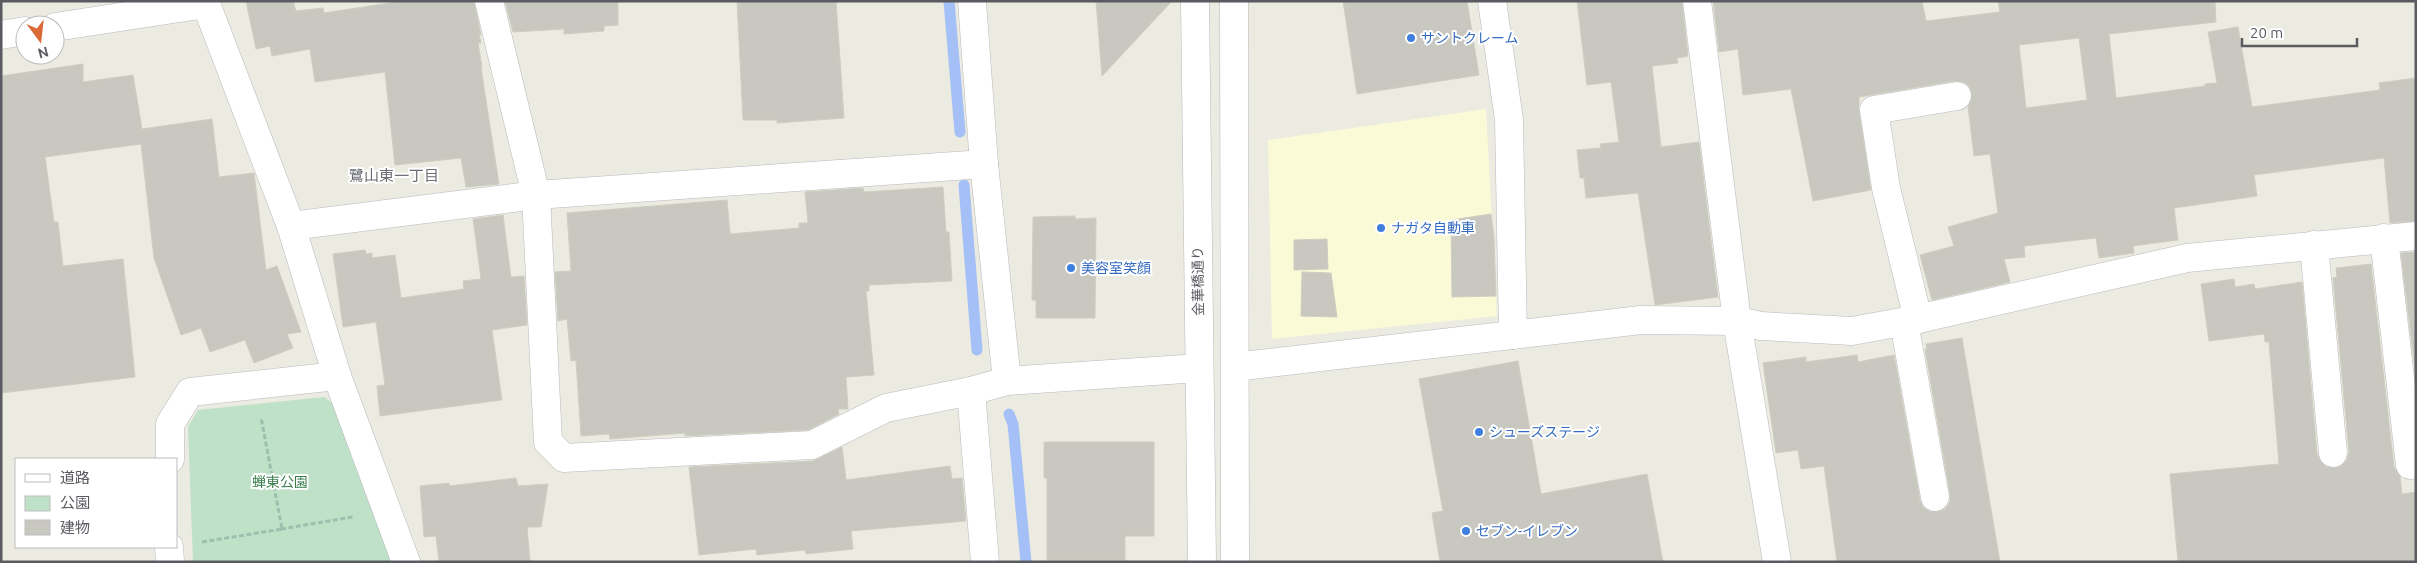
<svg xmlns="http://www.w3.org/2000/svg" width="2417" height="563" viewBox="0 0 2417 563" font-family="Ubuntu,'Noto Sans JP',sans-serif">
<rect width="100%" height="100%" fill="#ebebe1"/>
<polygon fill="#fafad7" points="1486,109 1497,316 1272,339 1268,140"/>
<polygon fill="#bfe1c7" points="324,397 339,408 392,562 193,562 188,427 198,410"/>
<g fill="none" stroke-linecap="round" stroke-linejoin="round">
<g stroke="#a5c0f7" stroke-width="11">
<polyline points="949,1 960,132"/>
<polyline points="964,185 977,350"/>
<polyline points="1009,414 1013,424 1026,562"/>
</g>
</g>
<g fill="#c8c8c0" stroke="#cfcec0" fill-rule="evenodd">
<polygon points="246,1 293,1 296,11 323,8 324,13 403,1 474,1 481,35 479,35 481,43 478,43 482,67 481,68 499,184 466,187 461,158 395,165 385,72 315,82 310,49 272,56 270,46 256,49"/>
<polygon points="505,1 618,1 618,25 604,26 604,31 564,34 564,29 513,32"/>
<polygon points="737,1 836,1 844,118 777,123 777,120 743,120"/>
<polygon points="1096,1 1172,1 1102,76"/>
<polygon points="1343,1 1467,1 1479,75 1357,94"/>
<polygon points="1577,1 1682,1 1688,56 1677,58 1678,63 1652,66 1661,147 1699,142 1718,297 1655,305 1638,193 1586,198 1584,178 1580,178 1577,150 1601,148 1600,144 1619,142 1611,82 1587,85"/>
<path d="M 1713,1 L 1922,1 L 1926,21 L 2000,12 L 1998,1 L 2215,1 L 2216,22 L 2109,34 L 2116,98 L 2205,86 L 2205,84 L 2217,83 L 2208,32 L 2238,27 L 2252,107 L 2380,90 L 2379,83 L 2416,78 L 2416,221 L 2390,223 L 2384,158 L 2254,175 L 2257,196 L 2174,208 L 2178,240 L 2133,246 L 2134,253 L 2099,258 L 2096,238 L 2024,246 L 2025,257 L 2004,259 L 2010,282 L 1932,300 L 1920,255 L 1954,246 L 1948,227 L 1998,213 L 1990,154 L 1974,156 L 1968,106 L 1972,94 L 1969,86 L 1963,82 L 1954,81 L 1859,97 L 1859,112 L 1871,190 L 1813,201 L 1791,89 L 1743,95 L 1738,49 L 1719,52 ZM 2079,38 L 2087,100 L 2026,108 L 2019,45 Z"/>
<polygon points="83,64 83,82 133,75 142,129 212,119 219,177 254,173 266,270 277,266 301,332 287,334 293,348 254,363 245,340 210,352 201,328 181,335 154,258 141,144 45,157 54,222 58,222 63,266 123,259 135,377 1,393 1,76"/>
<polygon points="943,187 946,232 949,232 952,281 869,285 869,291 866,291 874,375 846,377 848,409 838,409 839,414 808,430 685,436 685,433 610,439 609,434 581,436 576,360 571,361 567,319 558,321 555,272 571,271 567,213 727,200 730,234 799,228 799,223 808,223 805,192 863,188 864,192"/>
<polygon points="1491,214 1494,237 1496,296 1452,297 1451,220"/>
<polygon points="503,215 511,277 524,276 527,325 492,330 502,400 380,416 377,386 385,385 376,322 343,327 333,254 365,250 366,254 372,253 372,258 395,255 401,298 464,289 463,281 481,279 473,219"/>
<polygon points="1075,216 1075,219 1096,218 1095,318 1036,318 1036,300 1032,300 1033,217"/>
<polygon points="1327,239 1328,269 1294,270 1294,240"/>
<polygon points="2416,252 2416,378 2401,253"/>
<polygon points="2371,264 2394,467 2400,476 2402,494 2416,492 2416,562 2178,562 2170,474 2279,464 2269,342 2265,342 2264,334 2209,341 2201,284 2234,279 2235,287 2254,284 2255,289 2302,282 2317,454 2321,462 2326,467 2335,468 2342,465 2347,460 2349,452 2333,278 2337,277 2336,268"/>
<polygon points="1302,272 1331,273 1337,317 1301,316"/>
<polygon points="1962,338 2000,562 1837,562 1824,466 1801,469 1798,450 1776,453 1763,363 1806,357 1806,362 1857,355 1858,362 1894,355 1920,500 1923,507 1929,511 1937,512 1945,509 1950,502 1950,494 1925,349 1927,349 1926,344"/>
<polygon points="1518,361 1541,494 1647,474 1663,562 1440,562 1432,513 1443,511 1419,379"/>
<polygon points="1044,442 1154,442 1154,536 1125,536 1125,560 1047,560 1047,478 1044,478"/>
<polygon points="842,447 846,480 950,466 952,479 962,478 966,521 851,531 853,549 806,554 805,550 757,555 756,549 699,555 689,467 813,461"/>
<polygon points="516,478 518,486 548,484 541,527 527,527 530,562 439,562 436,536 424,537 420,486 449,483 449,486"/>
</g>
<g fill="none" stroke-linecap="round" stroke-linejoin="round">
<g stroke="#b9b9bf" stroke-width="29">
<g id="street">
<polyline points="205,1 291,226 337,376 406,562"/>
<polyline points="489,1 536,195 548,442 564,458 812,445 886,408 971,391 1007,381 1199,368"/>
<polyline points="972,1 984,164 1007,381"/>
<polyline points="1492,1 1509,120 1513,335"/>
<polyline points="1697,1 1737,321 1777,562"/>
<polyline points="55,27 206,4"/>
<polyline points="1,35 25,31"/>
<polyline points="291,226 536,195 984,164"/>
<polyline points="2384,238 2410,465"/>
<polyline points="2314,245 2333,453"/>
<polyline points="1918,319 1886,188 1874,110 1957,96"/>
<polyline points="1904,322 1935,497"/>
<polyline points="1235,367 1641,320 1737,321 1761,326 1852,331 1918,319 2187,258 2416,236"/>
<polyline points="971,391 985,562"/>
<polyline points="170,459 170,424 190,392 337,376"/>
<polyline points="169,547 170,562"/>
</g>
</g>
<g stroke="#b7b8be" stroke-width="29">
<g id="secondary">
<polyline points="1195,1 1202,562"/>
<polyline points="1234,1 1235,562"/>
</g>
</g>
<g stroke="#99c1ae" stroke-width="3" stroke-dasharray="5 2.5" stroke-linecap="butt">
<polyline points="281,529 353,517"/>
<polyline points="202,542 282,529 261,417"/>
</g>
<use href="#street" stroke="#fff" stroke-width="28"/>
<use href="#secondary" stroke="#fff" stroke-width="28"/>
</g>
<g fill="#3f7fe0" stroke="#fff" stroke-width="2">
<circle cx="1411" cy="38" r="5"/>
<circle cx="1381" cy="228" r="5"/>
<circle cx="1071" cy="268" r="5"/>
<circle cx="1479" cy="432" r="5"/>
<circle cx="1466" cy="531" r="5"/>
</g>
<g text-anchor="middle" stroke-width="4" stroke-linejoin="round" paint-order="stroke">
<g font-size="14" fill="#366cbe" stroke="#fff" text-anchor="start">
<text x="1421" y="43">サントクレーム</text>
<text x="1391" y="233">ナガタ自動車</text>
<text x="1081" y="273">美容室笑顔</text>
<text x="1489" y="437">シューズステージ</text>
<text x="1476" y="536">セブン-イレブン</text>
</g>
<g font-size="14" fill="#595b61" stroke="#fff">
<text transform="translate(1198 281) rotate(-91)" y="5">金華橋通り</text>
</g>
<g font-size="14" fill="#3b7f4d" stroke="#fff">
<text x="280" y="487">蝉東公園</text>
</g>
<g font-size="15" fill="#6b6d73" stroke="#fff">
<text x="394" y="181">鷺山東一丁目</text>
</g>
</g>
<rect width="2417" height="563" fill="none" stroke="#595b61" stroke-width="5"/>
<rect x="15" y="458" width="162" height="90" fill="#ffffff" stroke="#bdbdc0"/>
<rect x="25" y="474" width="25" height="8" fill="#ffffff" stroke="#bdbdc0"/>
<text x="60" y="483" font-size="15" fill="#595b61">道路</text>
<rect x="25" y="496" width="25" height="15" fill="#bfe1c7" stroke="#bdbdc0"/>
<text x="60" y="508" font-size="15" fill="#595b61">公園</text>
<rect x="25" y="520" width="25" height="15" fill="#c8c8c0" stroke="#bdbdc0"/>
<text x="60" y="533" font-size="15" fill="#595b61">建物</text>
<g transform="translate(40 40) rotate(165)"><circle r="24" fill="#ffffff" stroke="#bdbdc0"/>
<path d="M0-4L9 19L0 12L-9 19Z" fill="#da6a38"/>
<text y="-8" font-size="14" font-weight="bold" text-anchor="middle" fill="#595b61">N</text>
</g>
<path d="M2242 38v8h115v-8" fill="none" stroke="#595b61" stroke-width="2.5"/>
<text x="2250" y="38" font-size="15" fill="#595b61" stroke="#ffffff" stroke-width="4" paint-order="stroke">20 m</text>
</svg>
